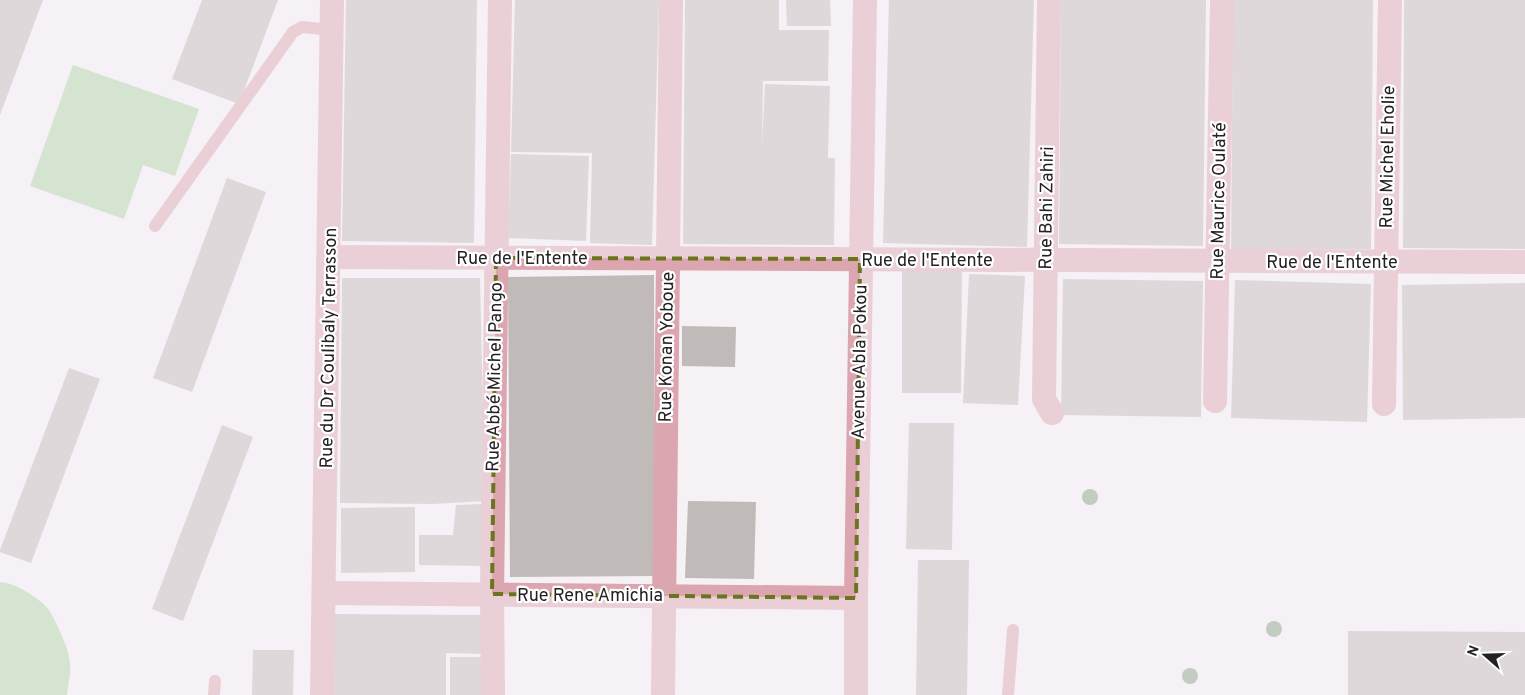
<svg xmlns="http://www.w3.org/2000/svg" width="1525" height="695" viewBox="0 0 1525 695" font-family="Overpass,sans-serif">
<rect width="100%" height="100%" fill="#f5f1f5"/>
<g fill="#add4a4">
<polygon points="73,65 199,109 175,176 143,165 124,219 30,186"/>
<path d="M 0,582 C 14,582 41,599 49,610 C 56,621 70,651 70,664 C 71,674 68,685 67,695 L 0,695 Z"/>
</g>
<g fill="#c0bbb8">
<polygon points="0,0 43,0 0,115"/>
<polygon points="202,0 278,0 239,104 172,79"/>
<polygon points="346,0 477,0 474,243 342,241"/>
<polygon points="515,0 659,0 652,245 590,243 592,153 511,152"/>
<polygon points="685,0 779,0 779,30 829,30 828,81 763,81 762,145 765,84 830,86 828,158 835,158 834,245 683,244"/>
<polygon points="786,0 830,0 831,26 787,26"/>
<polygon points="889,0 1034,0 1027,247 883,243"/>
<polygon points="1061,0 1206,0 1203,246 1059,244"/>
<polygon points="1233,0 1373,0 1371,249 1231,249"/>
<polygon points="1404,0 1525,0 1525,249 1403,248"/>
<polygon points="511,154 589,156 586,241 508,238"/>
<polygon points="227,178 266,192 192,392 153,378"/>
<polygon points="902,268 962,268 961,393 902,393"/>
<polygon points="969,274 1025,276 1018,405 963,403"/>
<polygon points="654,275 655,576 510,577 508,277"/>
<polygon points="342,278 480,278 485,501 433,504 340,503"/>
<polygon points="1063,279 1203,281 1201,417 1061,415"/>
<polygon points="1235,280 1371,284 1367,422 1231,418"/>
<polygon points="1525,283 1525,418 1403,420 1402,285"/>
<polygon points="682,326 736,327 735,367 682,366"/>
<polygon points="69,368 100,379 31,563 0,552 0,550"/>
<polygon points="909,423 954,423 952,550 906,549"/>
<polygon points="222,425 253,437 183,621 152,609"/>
<polygon points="688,501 756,502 754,579 685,578"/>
<polygon points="482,504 484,566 419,565 419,535 453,535 456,505"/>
<polygon points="415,507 415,572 341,573 341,508"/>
<polygon points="918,560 969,560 967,695 916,695"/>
<polygon points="333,614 485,615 485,654 446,653 446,695 333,695"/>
<polygon points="1348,631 1525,632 1525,695 1348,695"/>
<polygon points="253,650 294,650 293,695 252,695"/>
<rect x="450" y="657" width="36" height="38"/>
</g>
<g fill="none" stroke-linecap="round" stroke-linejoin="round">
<g stroke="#dba6af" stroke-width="12">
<polyline points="155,226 293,32 302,27 332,30"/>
<polyline points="214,695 215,681"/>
<polyline points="1008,695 1013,630"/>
</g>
<g stroke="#dba6af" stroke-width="24">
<polyline points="1049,0 1044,399 1052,413"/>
<polyline points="329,257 1525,262"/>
<polyline points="1215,401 1222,0"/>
<polyline points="1384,404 1390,0"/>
<polyline points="324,593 856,598"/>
<polyline points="322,695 332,0"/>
<polyline points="493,695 492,594 500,0"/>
<polyline points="663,695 671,0"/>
<polyline points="856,695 856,598 865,0"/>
</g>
</g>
<g fill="#85a17e">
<circle cx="1090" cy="497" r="8"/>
<circle cx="1274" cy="629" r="8"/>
<circle cx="1190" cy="676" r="8"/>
</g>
<path d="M0 0H1525V695H0ZM 496,258 L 860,259 L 856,598 L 492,594 Z" fill="#f5f1f5" fill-opacity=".55" fill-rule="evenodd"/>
<path fill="none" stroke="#6b7520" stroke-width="4" stroke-dasharray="10 6" stroke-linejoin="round" d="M 496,258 L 860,259 L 856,598 L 492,594 Z"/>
<g text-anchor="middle" stroke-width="4.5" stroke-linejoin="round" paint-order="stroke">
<g font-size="18" fill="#232123" stroke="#fff">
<text transform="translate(1387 157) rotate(-89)" y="6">Rue Michel Eholie</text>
<text transform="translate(1218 201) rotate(-89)" y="6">Rue Maurice Oulaté</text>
<text transform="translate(1046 208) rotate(-89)" y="6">Rue Bahi Zahiri</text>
<text x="522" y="264">Rue de l'Entente</text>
<text x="927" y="266">Rue de l'Entente</text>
<text x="1332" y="268">Rue de l'Entente</text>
<text transform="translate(666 347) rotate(-89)" y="6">Rue Konan Yoboue</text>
<text transform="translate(328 348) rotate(-89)" y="6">Rue du Dr Coulibaly Terrasson</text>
<text transform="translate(859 362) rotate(-89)" y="6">Avenue Abla Pokou</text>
<text transform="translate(494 377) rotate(-89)" y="6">Rue Abbé Michel Pango</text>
<text x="590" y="601">Rue Rene Amichia</text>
</g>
</g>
<g transform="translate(1485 655) rotate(290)" stroke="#ffffff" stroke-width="4" paint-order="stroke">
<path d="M0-4L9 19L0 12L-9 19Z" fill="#232123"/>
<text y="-8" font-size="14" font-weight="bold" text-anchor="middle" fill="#232123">N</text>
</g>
</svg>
